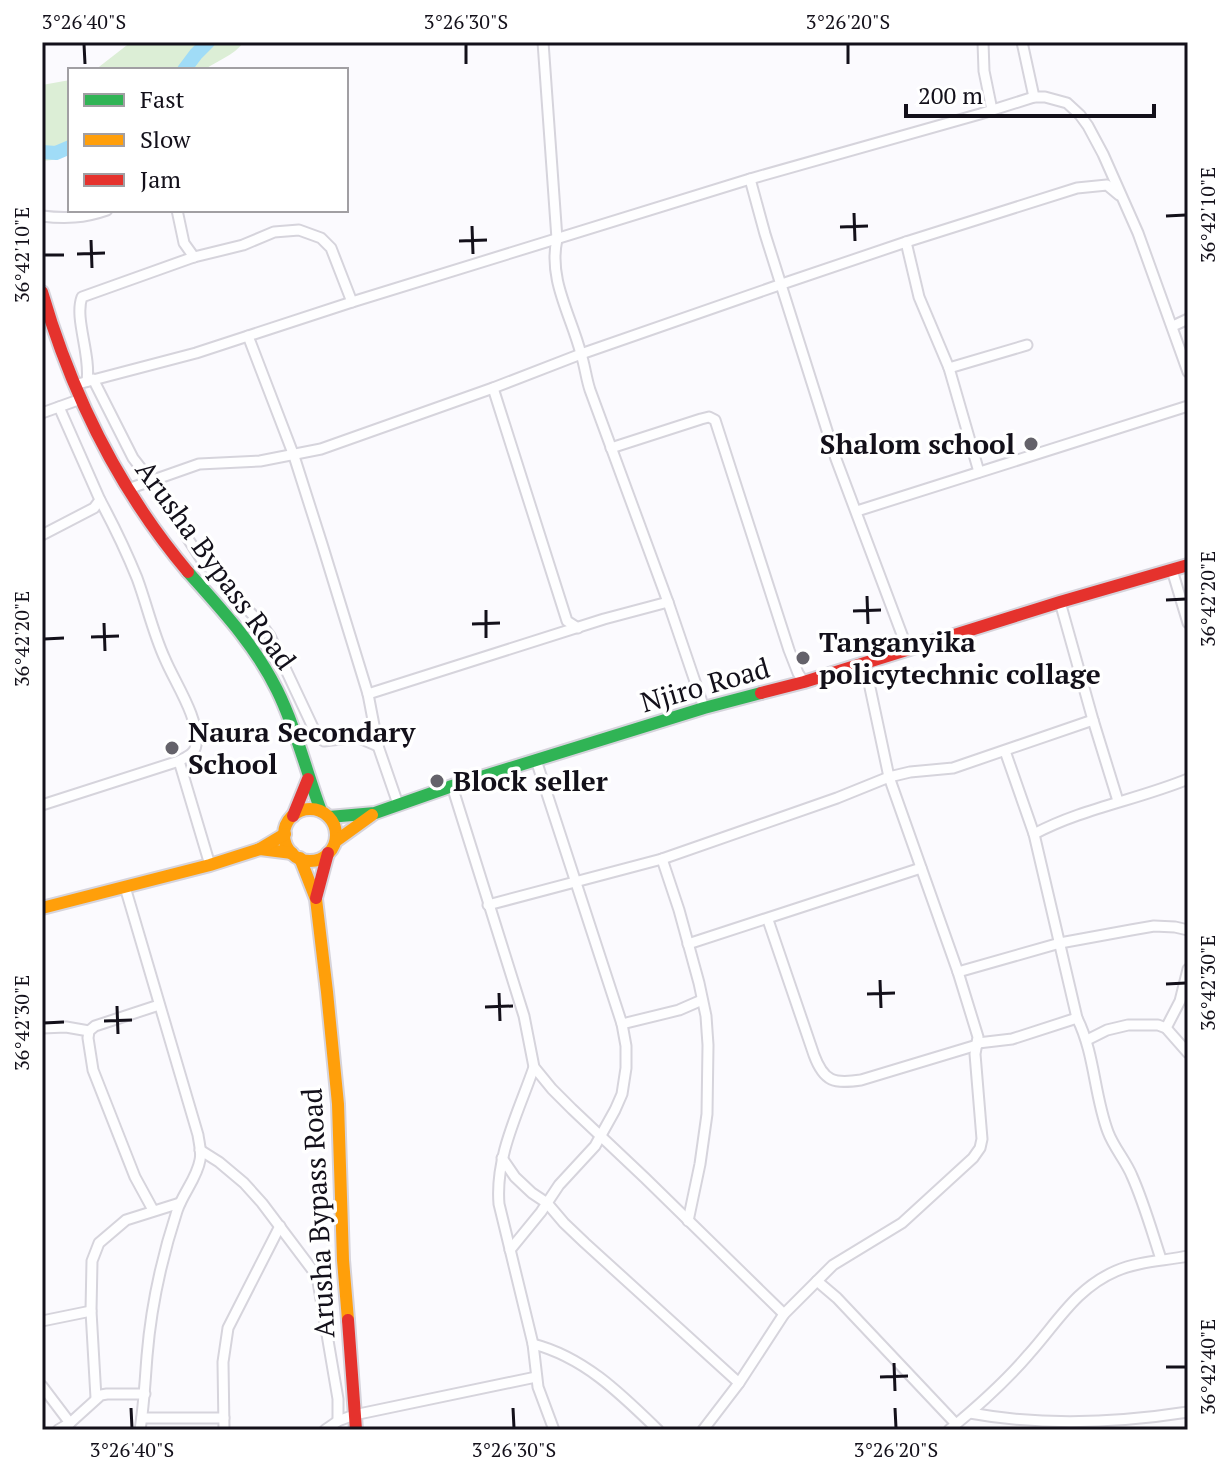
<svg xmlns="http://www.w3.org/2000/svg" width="1230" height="1472" viewBox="0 0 1230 1472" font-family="'PT Serif',serif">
<rect width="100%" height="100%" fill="#fbfafe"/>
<g fill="#dceed6">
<path d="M 131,42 L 244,42 C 233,56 218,60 204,70 L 95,70 Z"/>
<polygon points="70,80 70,154 52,160 42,161 42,85"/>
</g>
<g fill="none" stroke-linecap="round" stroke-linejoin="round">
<g stroke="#a0dcf7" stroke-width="14">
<polyline points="184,70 196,54 208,42"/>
<polyline points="42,152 56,153 70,147"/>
</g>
<g stroke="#d6d4dc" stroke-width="13">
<g id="street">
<path d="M 543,42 L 557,239 C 548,280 571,315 581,354 C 585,366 586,378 590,390 L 668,602 L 704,708"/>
<polyline points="983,42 984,71 992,110"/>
<polyline points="1022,42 1034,97"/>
<polyline points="750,179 765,234 836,459 907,648"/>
<polyline points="177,210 184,243 194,257"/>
<path d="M 42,216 C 65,219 84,218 107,210"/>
<polyline points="906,242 919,297 949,368 979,472"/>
<polyline points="1173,326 1188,319"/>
<polyline points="248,336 294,456 322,544 368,694 378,746 398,804"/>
<polyline points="949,368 1027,345"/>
<polyline points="93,379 133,458 150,480 201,559 262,625 270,636 317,736 324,741 357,737 378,746"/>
<path d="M 87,381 C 91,355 74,318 82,297 L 194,257 L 243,245 L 274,232 L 299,230 L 321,238 L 331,248 L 352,302"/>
<polyline points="74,385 196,353 352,302 750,179 980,114 1034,97 1045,97 1067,103 1080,115 1088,126 1103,154 1138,233 1188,372"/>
<polyline points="493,388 567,621 578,628"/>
<polyline points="42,413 81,399"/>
<polyline points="611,448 701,419 709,417 715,420 789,650 798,673 804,682"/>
<polyline points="128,489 199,464 260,461 321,449 493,388 581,354 782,284 906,242 1077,188 1107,185 1119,195"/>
<polyline points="857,511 1188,406"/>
<polyline points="42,535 94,508 100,500 59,407"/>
<polyline points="1172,570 1188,623"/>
<polyline points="1060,602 1093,720 1118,801"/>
<polyline points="368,694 604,619 668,602"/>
<path d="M 1005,751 L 1034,834 L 1077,1018 C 1095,1054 1094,1095 1108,1132 C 1114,1148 1126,1161 1132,1176 C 1144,1203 1152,1232 1161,1259"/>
<polyline points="179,761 210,865"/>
<polyline points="452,786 524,1016 534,1067 552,1089 572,1109 645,1178 784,1314"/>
<path d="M 42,805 L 179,761 C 186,757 195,754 196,745 C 200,719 175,683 165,659 C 153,633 147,605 137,578 C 126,551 114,526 100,500"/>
<path d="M 1034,834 C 1083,808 1137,800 1188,779"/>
<polyline points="662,859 679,910 699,983 706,1016 708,1045 707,1114 700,1164 688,1221"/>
<path d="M 125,887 L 198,1135 C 199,1143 202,1152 200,1160 C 197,1178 183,1193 177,1211 C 162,1257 151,1307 147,1356 C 145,1381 144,1405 140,1430"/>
<polyline points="488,905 662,859 837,798 889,777 910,772 953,768 1093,720"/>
<path d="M 768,920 L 814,1055 C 824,1082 834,1084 861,1080 L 977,1045"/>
<polyline points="688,944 921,868"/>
<polyline points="958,972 1060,943 1131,930 1154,926 1175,927 1188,930"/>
<polyline points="622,1024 679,1010 702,1000"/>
<polyline points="42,1028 66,1027 89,1031"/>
<polyline points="1166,1028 1180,1001 1188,969"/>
<polyline points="1087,1040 1107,1030 1128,1025 1158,1025 1166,1028 1188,1053"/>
<polyline points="978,1043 1012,1039 1077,1018"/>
<path d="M 534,1067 C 519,1111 495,1156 499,1204 L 533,1344 L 538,1387 L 554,1430"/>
<polyline points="200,1150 219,1162 244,1183 262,1203 317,1276 338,1399 338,1421"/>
<polyline points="502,1158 515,1177 532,1193 547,1203 564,1223 585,1243 739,1383"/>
<polyline points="153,1210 135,1177 93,1070 88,1038 89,1031 95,1026 159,1005"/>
<polyline points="510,1250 541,1212 559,1185 595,1146 615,1110 622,1094 626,1068 626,1046 622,1024 536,760"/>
<polyline points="817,1281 837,1298 956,1424"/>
<polyline points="42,1321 91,1311"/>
<path d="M 533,1344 C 584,1357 621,1394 658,1430"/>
<polyline points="42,1386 70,1423"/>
<polyline points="96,1398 91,1311 92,1261 99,1243 126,1220 180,1203"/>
<path d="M 970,1413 C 1041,1426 1117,1423 1188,1412"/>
<polyline points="142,1418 224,1418"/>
<polyline points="58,1430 70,1423 101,1395 107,1394 145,1394"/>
<polyline points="224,1430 223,1362 228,1328 280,1226"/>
<polyline points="325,1430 338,1421 354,1415 536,1377"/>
<polyline points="703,1430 739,1383 784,1314 833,1265 902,1223 973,1158 980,1148 982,1139 975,1054 978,1037 958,972 889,777 865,664"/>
<path d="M 949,1430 C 977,1407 1005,1382 1029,1354 C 1057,1323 1076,1288 1116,1271 C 1139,1261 1164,1261 1188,1256"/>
</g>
</g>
<g stroke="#d6d4dc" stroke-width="16">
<g id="fast">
<path d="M 188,572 C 221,609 255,645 277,690 C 296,728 306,771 321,811"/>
<polyline points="329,817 375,813 452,786 704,708 761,693"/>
</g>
</g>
<g stroke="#d6d4dc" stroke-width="16">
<g id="slow">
<circle cx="310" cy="835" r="26"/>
<polyline points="336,841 372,815"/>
<polyline points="260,849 292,853"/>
<polyline points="300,858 316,899 327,992 338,1104 343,1260 348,1320"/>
<polyline points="42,908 210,865 260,849 285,834"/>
</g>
</g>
<g stroke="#d6d4dc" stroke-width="16">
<g id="jam">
<path d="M 42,292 C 72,395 119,490 188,572"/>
<polyline points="761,693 804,682 1060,602 1188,565"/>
<polyline points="293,816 308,779"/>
<polyline points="316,898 328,853"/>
<polyline points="348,1320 356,1430"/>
</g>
</g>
<use href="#street" stroke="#fefeff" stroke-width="9"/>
<use href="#fast" stroke="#30b455" stroke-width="12"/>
<use href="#slow" stroke="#ff9f0a" stroke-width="12"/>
<use href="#jam" stroke="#e5322d" stroke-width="12"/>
</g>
<path fill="none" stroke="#13101a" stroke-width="3" d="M 84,44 L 85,64M 466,44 L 466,64M 848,44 L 848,64M 854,213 L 855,241M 1166,216 L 1186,215M 472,226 L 473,254M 840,227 L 868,226M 91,240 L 92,268M 459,241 L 487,240M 77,254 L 105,253M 44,255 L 64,255M 867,596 L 868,624M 1166,600 L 1186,599M 486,610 L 486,638M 853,611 L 881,610M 104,623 L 105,651M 472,624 L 500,623M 91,637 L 119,636M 44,639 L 64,638M 880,980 L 881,1008M 1166,984 L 1186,983M 499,993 L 500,1021M 867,994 L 895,993M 117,1006 L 118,1034M 485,1007 L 513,1006M 104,1021 L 132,1020M 44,1023 L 64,1022M 894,1363 L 895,1391M 1166,1367 L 1186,1367M 880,1377 L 908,1376M 131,1408 L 132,1428M 513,1408 L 514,1428M 895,1408 L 896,1428"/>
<g fill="#64626a" stroke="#fff" stroke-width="3">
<circle cx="1031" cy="444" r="8"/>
<circle cx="803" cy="658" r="8"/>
<circle cx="172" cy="748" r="8"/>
<circle cx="437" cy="781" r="8"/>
</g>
<g text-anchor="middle" stroke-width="7" stroke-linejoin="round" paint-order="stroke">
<g font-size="28" font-weight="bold" fill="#13101a" stroke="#fff" text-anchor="start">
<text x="1015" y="454" text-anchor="end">Shalom school</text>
<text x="819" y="652">Tanganyika<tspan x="819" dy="32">policytechnic collage</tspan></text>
<text x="188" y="742">Naura Secondary<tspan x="188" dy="32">School</tspan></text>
<text x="453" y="791">Block seller</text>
</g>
<g font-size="28" fill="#13101a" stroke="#fff">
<text transform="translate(216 565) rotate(54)" y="10">Arusha Bypass Road</text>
<text transform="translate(705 685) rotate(-16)" y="10">Njiro Road</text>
<text transform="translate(318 1213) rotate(-93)" y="10">Arusha Bypass Road</text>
</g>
</g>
<rect width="1230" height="1472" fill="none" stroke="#ffffff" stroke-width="88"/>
<rect x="68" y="68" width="280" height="144" fill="#ffffff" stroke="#a19fa3" stroke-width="2"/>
<rect x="84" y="94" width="40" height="12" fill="#30b455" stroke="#a19fa3" stroke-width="2"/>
<text x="140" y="108" font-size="24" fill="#13101a">Fast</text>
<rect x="84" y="134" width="40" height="12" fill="#ff9f0a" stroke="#a19fa3" stroke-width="2"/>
<text x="140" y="148" font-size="24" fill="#13101a">Slow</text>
<rect x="84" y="174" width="40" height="12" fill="#e5322d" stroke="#a19fa3" stroke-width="2"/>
<text x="140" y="188" font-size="24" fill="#13101a">Jam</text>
<path d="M906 104v12h248v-12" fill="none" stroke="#13101a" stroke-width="4"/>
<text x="918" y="104" font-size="24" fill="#13101a" stroke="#ffffff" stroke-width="6" paint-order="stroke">200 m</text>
<rect x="44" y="44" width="1142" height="1384" fill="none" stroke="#13101a" stroke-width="3"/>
<g font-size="20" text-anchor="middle" fill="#13101a">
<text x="84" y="29">3°26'40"S</text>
<text x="466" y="29">3°26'30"S</text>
<text x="848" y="29">3°26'20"S</text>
<text transform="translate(1208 215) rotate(-90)" y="7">36°42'10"E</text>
<text transform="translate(22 255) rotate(-90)" y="7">36°42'10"E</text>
<text transform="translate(1208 599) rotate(-90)" y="7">36°42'20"E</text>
<text transform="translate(22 639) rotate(-90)" y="7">36°42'20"E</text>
<text transform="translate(1208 983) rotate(-90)" y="7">36°42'30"E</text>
<text transform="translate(22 1023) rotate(-90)" y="7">36°42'30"E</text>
<text transform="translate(1208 1367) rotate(-90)" y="7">36°42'40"E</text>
<text x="132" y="1457">3°26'40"S</text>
<text x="514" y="1457">3°26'30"S</text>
<text x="896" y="1457">3°26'20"S</text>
</g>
</svg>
